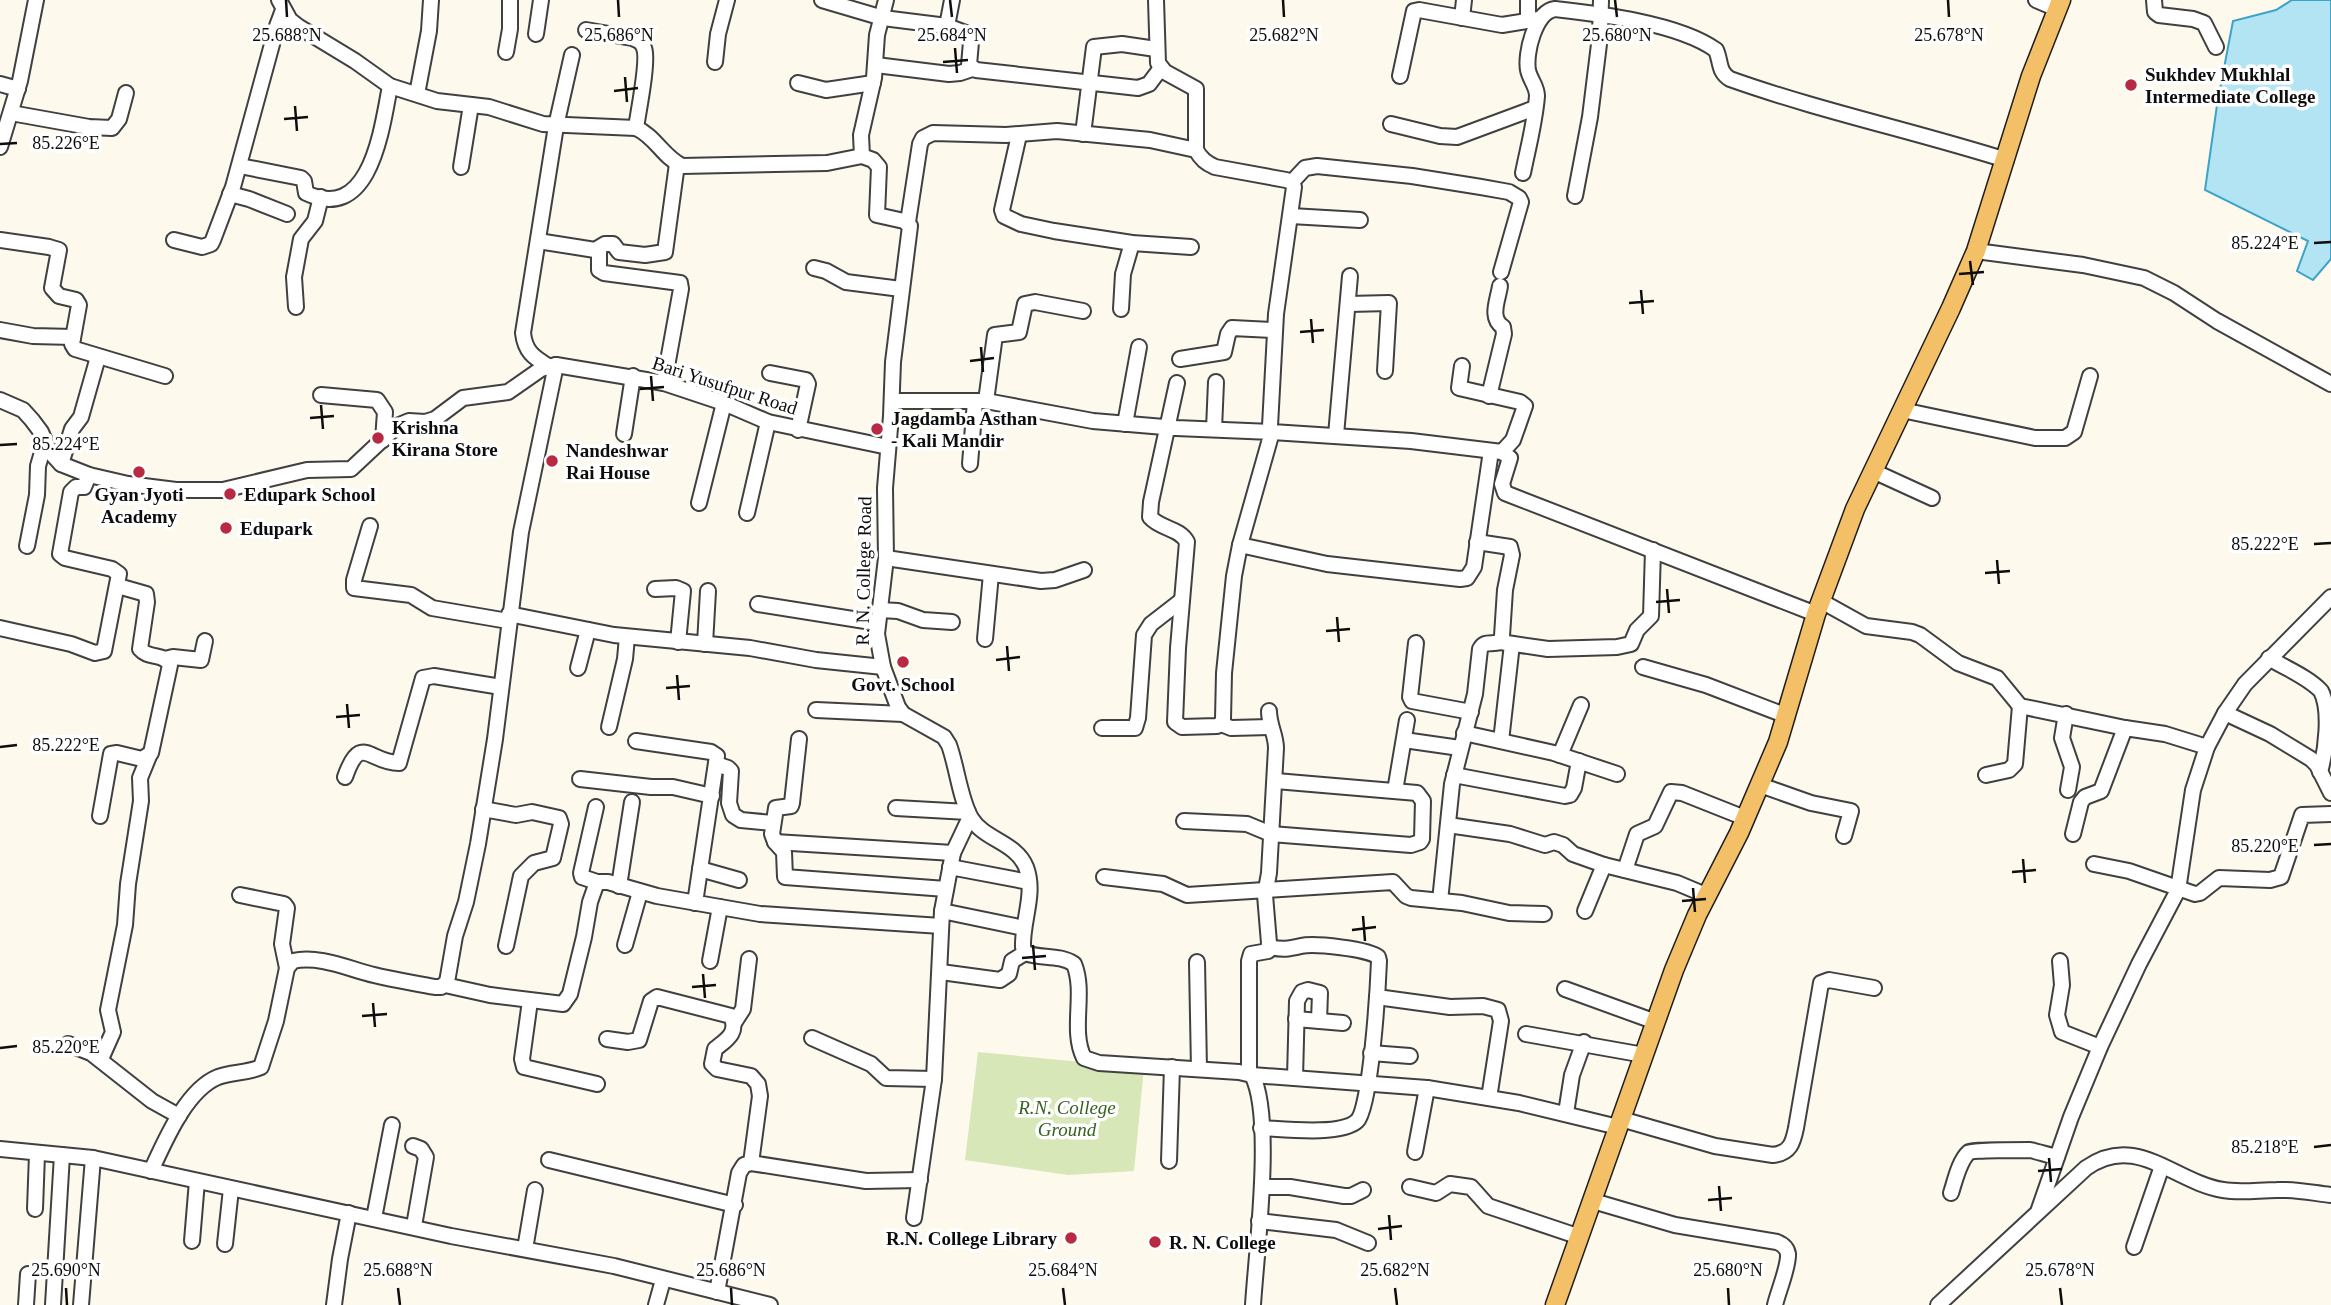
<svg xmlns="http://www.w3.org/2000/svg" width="2331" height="1305" viewBox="0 0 2331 1305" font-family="'Times New Roman',serif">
<rect width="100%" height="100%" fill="#fef9ed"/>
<polygon fill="#d7e7b8" points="978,1052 1144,1068 1134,1171 1068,1175 965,1160"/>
<polygon fill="#b3e4f4" stroke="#3ca3c9" stroke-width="2" points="2292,0 2331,0 2331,259 2313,280 2297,271 2308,241 2205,190 2217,105 2233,21 2276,10"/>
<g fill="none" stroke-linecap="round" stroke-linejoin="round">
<g stroke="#404040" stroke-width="18">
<g id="minor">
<path d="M 279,0 L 290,20 L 299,27 L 355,61 L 390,86 L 437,101 L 489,107 L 543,124 L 636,128 C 655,136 663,157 682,166 L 827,163 L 862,156"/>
<polyline points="822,0 883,18 947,26 968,34 971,42 969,65 976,70 1138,88 1149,84 1161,68"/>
<path d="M 886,0 L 877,35 L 874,78 L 861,135 L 862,156 L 873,160 L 879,167 L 877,215 L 904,221 L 910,226 L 893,362 L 891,416 L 885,488 L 886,558 L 877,634 L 883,667 L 898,707 L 903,714 L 944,737 L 949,745 C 957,767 960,799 971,818 C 984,840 1016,842 1026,867 C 1036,893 1022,921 1023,947 L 1025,953 C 1041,959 1059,954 1074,964 C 1086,993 1070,1030 1084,1058 L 1099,1063 L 1239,1072 L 1252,1075 C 1274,1116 1256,1255 1253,1305"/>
<path d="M 1156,0 L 1158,63 L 1165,72 L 1196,89 L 1196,150 C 1201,159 1206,163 1215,167 L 1286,180 L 1292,182 L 1294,187 L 1276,314 L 1270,426 L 1272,432 L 1411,441 L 1502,452 L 1510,458 L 1502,484 L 1505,493 L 1816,614"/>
<polyline points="1528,0 1528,21"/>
<polyline points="2036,0 2057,9"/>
<polyline points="2154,0 2155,12 2159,15 2193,19 2204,23 2216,47"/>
<polyline points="1462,18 1464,0"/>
<polyline points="947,26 952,0"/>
<path d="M 586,30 L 632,38 C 638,40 642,42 644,48 C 649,60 638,113 636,128"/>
<polyline points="536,34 541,0"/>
<polyline points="506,52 510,29 510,0"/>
<polyline points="715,62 718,34 727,0"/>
<polyline points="876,65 949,74 960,73 972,69"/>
<polyline points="1400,76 1414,11 1419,10 1502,25 1539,19"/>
<polyline points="798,83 826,90 873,83"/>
<polyline points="0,84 18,89"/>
<polyline points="417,94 429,31 431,0"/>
<polyline points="11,113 89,127 112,128 119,119 126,93"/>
<polyline points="1391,124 1440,136 1457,137 1535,108"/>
<polyline points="1083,134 1094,47 1122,44 1156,49"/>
<polyline points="1019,135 1002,210 1004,216 1021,224 1054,231 1132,243 1191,247"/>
<polyline points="0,147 20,81 36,0"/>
<path d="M 240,166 L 301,178 L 304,181 L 306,193 C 371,224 382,127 390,86"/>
<polyline points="461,167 471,105"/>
<path d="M 1523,173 C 1528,148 1535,122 1537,96 C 1537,86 1530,80 1528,70 C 1525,53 1535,12 1555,9 C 1600,14 1678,23 1716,50 C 1721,61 1718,72 1730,79 C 1820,111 1914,131 2006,160"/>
<polyline points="1292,182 1305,168 1317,166 1412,176 1481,187 1509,192 1519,198 1521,202 1501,272"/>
<polyline points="230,194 249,199 287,214"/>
<polyline points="1575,196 1590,117 1600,36 1601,0"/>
<polyline points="1291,216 1360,220"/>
<polyline points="908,222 920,144 923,138 933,133 1006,135 1057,131 1150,140 1196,150"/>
<polyline points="0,240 49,247 59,250 52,288 59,296 76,300 79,305 72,344 75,349 165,376"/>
<polyline points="174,240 202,247 211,244 213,240 233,187 277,26 283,10"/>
<polyline points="538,241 595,250 605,244 613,244 619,252 645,255 665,252 677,164"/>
<polyline points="599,249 599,270 604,273 680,283 681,289 664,383"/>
<polyline points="1976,251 2083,265 2144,278 2174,293 2217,321 2331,384"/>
<polyline points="814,268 826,271 846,282 901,289"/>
<polyline points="1349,304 1389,303 1385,371"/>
<polyline points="296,307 294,277 301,239 315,221 321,197"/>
<polyline points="1121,309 1123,274 1132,243"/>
<polyline points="0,330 33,336 73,337"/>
<polyline points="1180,359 1224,352 1228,334 1232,328 1274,330"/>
<path d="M 548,366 C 533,357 525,351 523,333 L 556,126 L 572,55"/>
<polyline points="1462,366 1459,388 1520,402 1525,406 1513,440 1502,452"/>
<polyline points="770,373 806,380 808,384 798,430"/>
<polyline points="321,395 377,400 385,412 383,440"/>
<path d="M 1489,396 L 1504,334 L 1503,327 C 1489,318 1498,300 1500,286"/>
<polyline points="0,400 23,410 32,420 41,432 50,452 61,464 89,475 128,484 176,490 223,490 307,470 351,469 397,426 409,421 425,422 435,419 463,398 508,392 541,369 556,365 664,383 724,403 768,422 888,447"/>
<path d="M 892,401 L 986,401 L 1093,421 L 1176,428 L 1272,432 L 1240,545 L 1234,576 L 1224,673 L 1223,719 L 1221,724 L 1217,726 L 1182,727 L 1175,722 L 1178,648 L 1187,542 C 1180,528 1160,529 1150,517 L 1151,502 L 1177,383"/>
<polyline points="986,401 995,335 1019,332 1025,304 1035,302 1083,311"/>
<polyline points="1902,410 2035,438 2065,438 2074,432 2090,376"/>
<polyline points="1125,424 1139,347"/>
<polyline points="1214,429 1216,382"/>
<polyline points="624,434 633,376"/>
<polyline points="1336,435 1350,276"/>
<polyline points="61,464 72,429 81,417 98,357"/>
<polyline points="970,464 975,401"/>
<polyline points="1873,471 1932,498"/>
<polyline points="699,503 724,403"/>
<polyline points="747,513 768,422"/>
<polyline points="370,526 354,580 354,588 411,595 432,608 508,621"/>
<polyline points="1240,545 1327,564 1460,579 1467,578 1474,567 1491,451"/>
<polyline points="27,546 37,495 38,466 45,442"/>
<polyline points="886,558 1041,581 1055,580 1084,570"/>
<polyline points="655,589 676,588 683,591 678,642"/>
<polyline points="1821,601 1866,626 1912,632 1920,635 1958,663 1997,678 2020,706 2125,728"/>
<polyline points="758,604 878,623"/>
<polyline points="879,610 898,611 923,620 952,622"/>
<polyline points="509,614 614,635 750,648 816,660 883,667"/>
<polyline points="0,628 71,644 95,653 104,651 119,574 112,569 65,558 60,554 71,492 76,487 84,487 89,475"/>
<polyline points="985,639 991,574"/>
<polyline points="1500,642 1548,649 1617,647 1631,644 1637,630 1651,616 1653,550"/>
<polyline points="1416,643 1410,697 1412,701 1471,712"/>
<polyline points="705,644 708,591"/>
<path d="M 2269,658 C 2285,668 2308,677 2321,691 C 2331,710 2326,750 2320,772"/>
<polyline points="165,659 173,657 201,660 205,641"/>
<polyline points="1643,667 1706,685 1787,716"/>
<polyline points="578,668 588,630"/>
<polyline points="816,710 903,714"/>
<polyline points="2225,713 2270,734 2311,759 2317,765 2331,793"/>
<polyline points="2066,714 2062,738 2072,767 2068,790"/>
<polyline points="1221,724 1231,728 1270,727"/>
<polyline points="609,727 625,659 627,637"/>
<polyline points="1102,728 1135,728 1138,718 1144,635 1151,624 1182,600"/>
<polyline points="1464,733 1554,753 1617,774"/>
<polyline points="799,739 792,803 791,806 776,808 772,834 775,842 784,852 785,877 946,889"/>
<polyline points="1404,740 1460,748"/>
<polyline points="636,741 711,752 717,756 695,903"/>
<polyline points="1501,741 1512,644"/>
<polyline points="1560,755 1581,705"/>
<polyline points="716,764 728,768 731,771 729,803 733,815 741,820 773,823"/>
<polyline points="1454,775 1565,796 1570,795 1574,788 1579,761"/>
<polyline points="1986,775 2009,770 2015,764 2020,706"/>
<path d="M 345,777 C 361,732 369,763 399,763 L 423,678 L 434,676 L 501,687"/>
<polyline points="580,779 651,787 673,787 712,796"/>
<polyline points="1760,785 1811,803 1851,811 1844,836"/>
<polyline points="1395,791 1407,720"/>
<polyline points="596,807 581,873 582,877 597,882"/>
<polyline points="896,808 968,812"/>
<polyline points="483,809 516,815 532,812 559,818 561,824 553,858 534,863 521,876 506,946"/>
<path d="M 100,816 L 111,754 L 117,753 L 142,759 L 151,753 L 170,665 C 165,653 148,659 140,649 L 147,602 L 146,594 L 118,586"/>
<polyline points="1184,821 1247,824 1271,834 1411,845 1420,842 1422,839 1423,801 1417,793 1276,781"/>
<polyline points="1448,825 1510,834 1545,845 1554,842 1563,845 1573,854 1604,865 1677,883 1708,896"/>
<polyline points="2073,834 2081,802 2085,797 2101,791 2125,728 2165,734 2207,747"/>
<polyline points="775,842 953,853"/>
<polyline points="2094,864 2129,871 2195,894 2200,893 2219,878 2270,880 2281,877 2302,815 2331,814"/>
<polyline points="950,867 1029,882"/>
<polyline points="700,869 739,880"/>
<polyline points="1625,870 1637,834 1655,826 1671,792 1682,793 1745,818"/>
<polyline points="1104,877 1163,884 1187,895 1393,882 1406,896 1411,898 1462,903 1509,913 1544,914"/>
<polyline points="619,886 632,802"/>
<polyline points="240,895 284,904 287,908 282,944 287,968"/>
<path d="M 1440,901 L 1452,784 L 1475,694 L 1480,649 C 1485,640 1491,645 1500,642 L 1502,636 L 1505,590 L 1512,555 L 1510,547 L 1477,542"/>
<polyline points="942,911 1024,928"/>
<polyline points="1585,911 1604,865"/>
<polyline points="625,945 640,892"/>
<polyline points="710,961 720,907"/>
<polyline points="2060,961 2062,985 2057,1015 2062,1032 2100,1047"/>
<polyline points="1197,962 1199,1069"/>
<polyline points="941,972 1000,980 1009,974 1012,961 1025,953"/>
<polyline points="445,985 490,995 563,1004 570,994 584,937 590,902 597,882 608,882 657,896 760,914 941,926"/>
<polyline points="1565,989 1656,1022"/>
<polyline points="1377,997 1450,1007 1483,1006 1498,1010 1501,1021 1489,1098"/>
<polyline points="530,1001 522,1059 524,1067 597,1084"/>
<polyline points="1296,1019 1343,1023"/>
<polyline points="734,1023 743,1009 749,959"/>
<polyline points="1526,1034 1644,1055"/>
<polyline points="812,1038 871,1064 886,1078 934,1079"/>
<path d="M 607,1039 L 628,1042 L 639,1040 L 651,1001 L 657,997 L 731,1016 C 739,1033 726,1040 715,1049 L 712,1064 L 717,1069 L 751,1076 L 758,1084 L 760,1096 L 751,1163"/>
<polyline points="68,1044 91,1053 152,1101 179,1116"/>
<polyline points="1371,1053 1410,1056"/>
<polyline points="101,1059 113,1032 108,1010 125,925 128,884 141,801 140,778 149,756"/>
<path d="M 1249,1073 L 1249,961 L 1251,954 L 1268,951 L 1269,943 L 1265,895 L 1269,873 L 1276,748 C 1276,735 1269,725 1269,711"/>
<polyline points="1252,1075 1427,1088 1519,1103 1618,1127"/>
<polyline points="1295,1078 1297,1001 1302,992 1308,990 1320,993 1319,1021"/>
<polyline points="1566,1113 1572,1075 1584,1042"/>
<path d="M 1621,1119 L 1715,1146 L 1773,1155 C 1790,1153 1793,1143 1796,1128 L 1821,983 L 1829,980 L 1874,988"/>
<path d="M 1261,1128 C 1283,1129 1341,1136 1357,1121 C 1371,1108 1378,986 1379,961 L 1378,957 C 1369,949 1314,943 1301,946 C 1288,949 1283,950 1269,947"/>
<polyline points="413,1146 421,1149 426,1157 414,1226"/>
<polyline points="0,1149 93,1158 451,1236 614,1266 770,1305"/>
<polyline points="1415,1152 1427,1088"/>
<polyline points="549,1160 735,1205"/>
<polyline points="1169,1161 1172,1067"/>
<path d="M 151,1171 C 165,1141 186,1090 218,1077 C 232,1072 248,1073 261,1067 L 276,1021 L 287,968 L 293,961 C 319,955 349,969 374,975 C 394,980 415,983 435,987 L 441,987 L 447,982 L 455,936 L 466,902 L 478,844 L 495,739 L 521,532 L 556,365"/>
<polyline points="1262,1187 1290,1187 1344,1196 1351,1196 1363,1190"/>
<polyline points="1410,1187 1436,1193 1450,1184 1471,1187 1488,1206 1580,1237"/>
<path d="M 1951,1193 C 1955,1181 1959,1161 1969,1152 C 1971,1150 2023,1150 2030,1150 C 2039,1152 2048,1155 2057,1157"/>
<path d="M 1593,1201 L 1675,1225 L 1777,1242 C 1782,1244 1787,1247 1788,1254 C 1789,1266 1778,1292 1775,1305"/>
<polyline points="35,1209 37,1154"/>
<polyline points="2039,1209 2071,1117 2100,1047 2139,964 2178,890 2193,790 2207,747 2225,713 2245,684 2331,597"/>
<polyline points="374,1218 392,1125"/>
<polyline points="914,1218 934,1079 942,911 953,853 970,817"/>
<polyline points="1259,1221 1336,1230 1368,1243"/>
<polyline points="192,1241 197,1181"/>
<polyline points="225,1244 231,1189"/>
<polyline points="2134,1247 2162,1166"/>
<polyline points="525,1249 535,1190"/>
<polyline points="717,1292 739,1173 744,1165 751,1163 866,1181 920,1180"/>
<polyline points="26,1305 28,1274"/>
<polyline points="53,1305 62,1155"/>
<polyline points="81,1305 93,1158"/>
<polyline points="334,1305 340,1259 349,1213"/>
<polyline points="656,1305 663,1280"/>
<path d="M 1938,1305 L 2086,1168 C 2136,1132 2174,1182 2223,1190 C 2240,1193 2259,1190 2277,1190 C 2295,1189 2313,1193 2331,1195"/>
</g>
</g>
<g stroke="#1e1e1e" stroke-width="21">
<polyline id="major" points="1555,1305 1674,970 1697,915 1739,833 1778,742 1816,614 1855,509 1951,308 1976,251 2031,76 2061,0"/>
</g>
<use href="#minor" stroke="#fff" stroke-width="14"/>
<use href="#major" stroke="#f4c067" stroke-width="18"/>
</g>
<path fill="none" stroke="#0d0d0d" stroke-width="2.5" d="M 286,0 L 287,17M 618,0 L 619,17M 950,0 L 952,17M 1283,0 L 1284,17M 1615,0 L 1617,17M 1948,0 L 1949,17M 955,48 L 957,73M 943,62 L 968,60M 625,77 L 627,102M 614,91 L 638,88M 295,106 L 297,131M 284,119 L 308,117M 0,144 L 17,143M 2314,243 L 2331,242M 1970,261 L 1973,285M 1959,274 L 1984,272M 1641,290 L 1643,314M 1629,303 L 1654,301M 1311,319 L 1313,343M 1300,332 L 1324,330M 981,347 L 983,372M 970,361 L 994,358M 651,376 L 653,401M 640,389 L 664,387M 321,405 L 323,429M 310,418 L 334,416M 0,445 L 17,444M 2314,544 L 2331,543M 1997,560 L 1999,584M 1985,573 L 2010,571M 1667,589 L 1669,613M 1656,602 L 1680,600M 1337,617 L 1339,642M 1326,631 L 1350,629M 1007,646 L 1009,671M 996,660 L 1020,657M 677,675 L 679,700M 666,688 L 690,686M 347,704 L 349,728M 336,717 L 360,715M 0,747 L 17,745M 2314,845 L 2331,844M 2023,859 L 2025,883M 2012,872 L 2036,870M 1693,888 L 1695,912M 1682,901 L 1706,899M 1363,916 L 1365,941M 1352,930 L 1376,927M 1033,945 L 1035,970M 1022,958 L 1046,956M 703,974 L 705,998M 692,987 L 716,985M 373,1003 L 375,1027M 362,1016 L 387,1014M 0,1048 L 17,1046M 2314,1147 L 2331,1145M 2049,1158 L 2051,1182M 2038,1171 L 2062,1169M 1719,1186 L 1721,1211M 1708,1200 L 1732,1198M 1389,1215 L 1391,1240M 1378,1229 L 1402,1226M 66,1288 L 67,1305M 398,1288 L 400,1305M 731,1288 L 732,1305M 1063,1288 L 1065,1305M 1395,1288 L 1397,1305M 1728,1288 L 1729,1305M 2060,1288 L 2062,1305"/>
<g fill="#b82942" stroke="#fff" stroke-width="2.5">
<circle cx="2131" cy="85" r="7"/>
<circle cx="877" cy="429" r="7"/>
<circle cx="378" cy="438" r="7"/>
<circle cx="552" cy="461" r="7"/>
<circle cx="139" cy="472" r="7"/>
<circle cx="230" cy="494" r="7"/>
<circle cx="226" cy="528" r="7"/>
<circle cx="903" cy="662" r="7"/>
<circle cx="1071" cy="1238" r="7"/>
<circle cx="1155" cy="1242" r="7"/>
</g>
<g text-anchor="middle" stroke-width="7" stroke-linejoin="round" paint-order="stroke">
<g font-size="19" font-weight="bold" fill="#0d0d0d" stroke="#fff" text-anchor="start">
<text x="2145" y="81">Sukhdev Mukhlal<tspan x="2145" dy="22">Intermediate College</tspan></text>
<text x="891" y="425">Jagdamba Asthan<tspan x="891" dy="22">- Kali Mandir</tspan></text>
<text x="392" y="434">Krishna<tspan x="392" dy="22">Kirana Store</tspan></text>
<text x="566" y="457">Nandeshwar<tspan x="566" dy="22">Rai House</tspan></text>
<text x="139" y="501" text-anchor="middle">Gyan Jyoti<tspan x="139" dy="22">Academy</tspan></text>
<text x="244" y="501">Edupark School</text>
<text x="240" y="535">Edupark</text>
<text x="903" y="691" text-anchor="middle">Govt. School</text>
<text x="1057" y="1245" text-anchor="end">R.N. College Library</text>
<text x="1169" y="1249">R. N. College</text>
</g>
<g font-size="19" fill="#0d0d0d" stroke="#fff">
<text transform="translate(725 385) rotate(18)" y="7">Bari Yusufpur Road</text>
<text transform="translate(863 571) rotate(-89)" y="7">R. N. College Road</text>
</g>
<g font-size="19" font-style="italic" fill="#36621f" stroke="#fff">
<text x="1067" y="1114">R.N. College<tspan x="1067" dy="22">Ground</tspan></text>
</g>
</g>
<g font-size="18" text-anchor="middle" fill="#0d0d0d" stroke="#fff" stroke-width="7" stroke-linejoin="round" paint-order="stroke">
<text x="287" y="41">25.688°N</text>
<text x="619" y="41">25.686°N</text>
<text x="952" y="41">25.684°N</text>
<text x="1284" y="41">25.682°N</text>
<text x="1617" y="41">25.680°N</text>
<text x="1949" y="41">25.678°N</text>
<text x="66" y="149">85.226°E</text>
<text x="2265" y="249">85.224°E</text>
<text x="66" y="450">85.224°E</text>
<text x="2265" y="550">85.222°E</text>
<text x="66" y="751">85.222°E</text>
<text x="2265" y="852">85.220°E</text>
<text x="66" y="1053">85.220°E</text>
<text x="2265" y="1153">85.218°E</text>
<text x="66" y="1276">25.690°N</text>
<text x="398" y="1276">25.688°N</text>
<text x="731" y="1276">25.686°N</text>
<text x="1063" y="1276">25.684°N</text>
<text x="1395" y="1276">25.682°N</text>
<text x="1728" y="1276">25.680°N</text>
<text x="2060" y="1276">25.678°N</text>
</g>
</svg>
